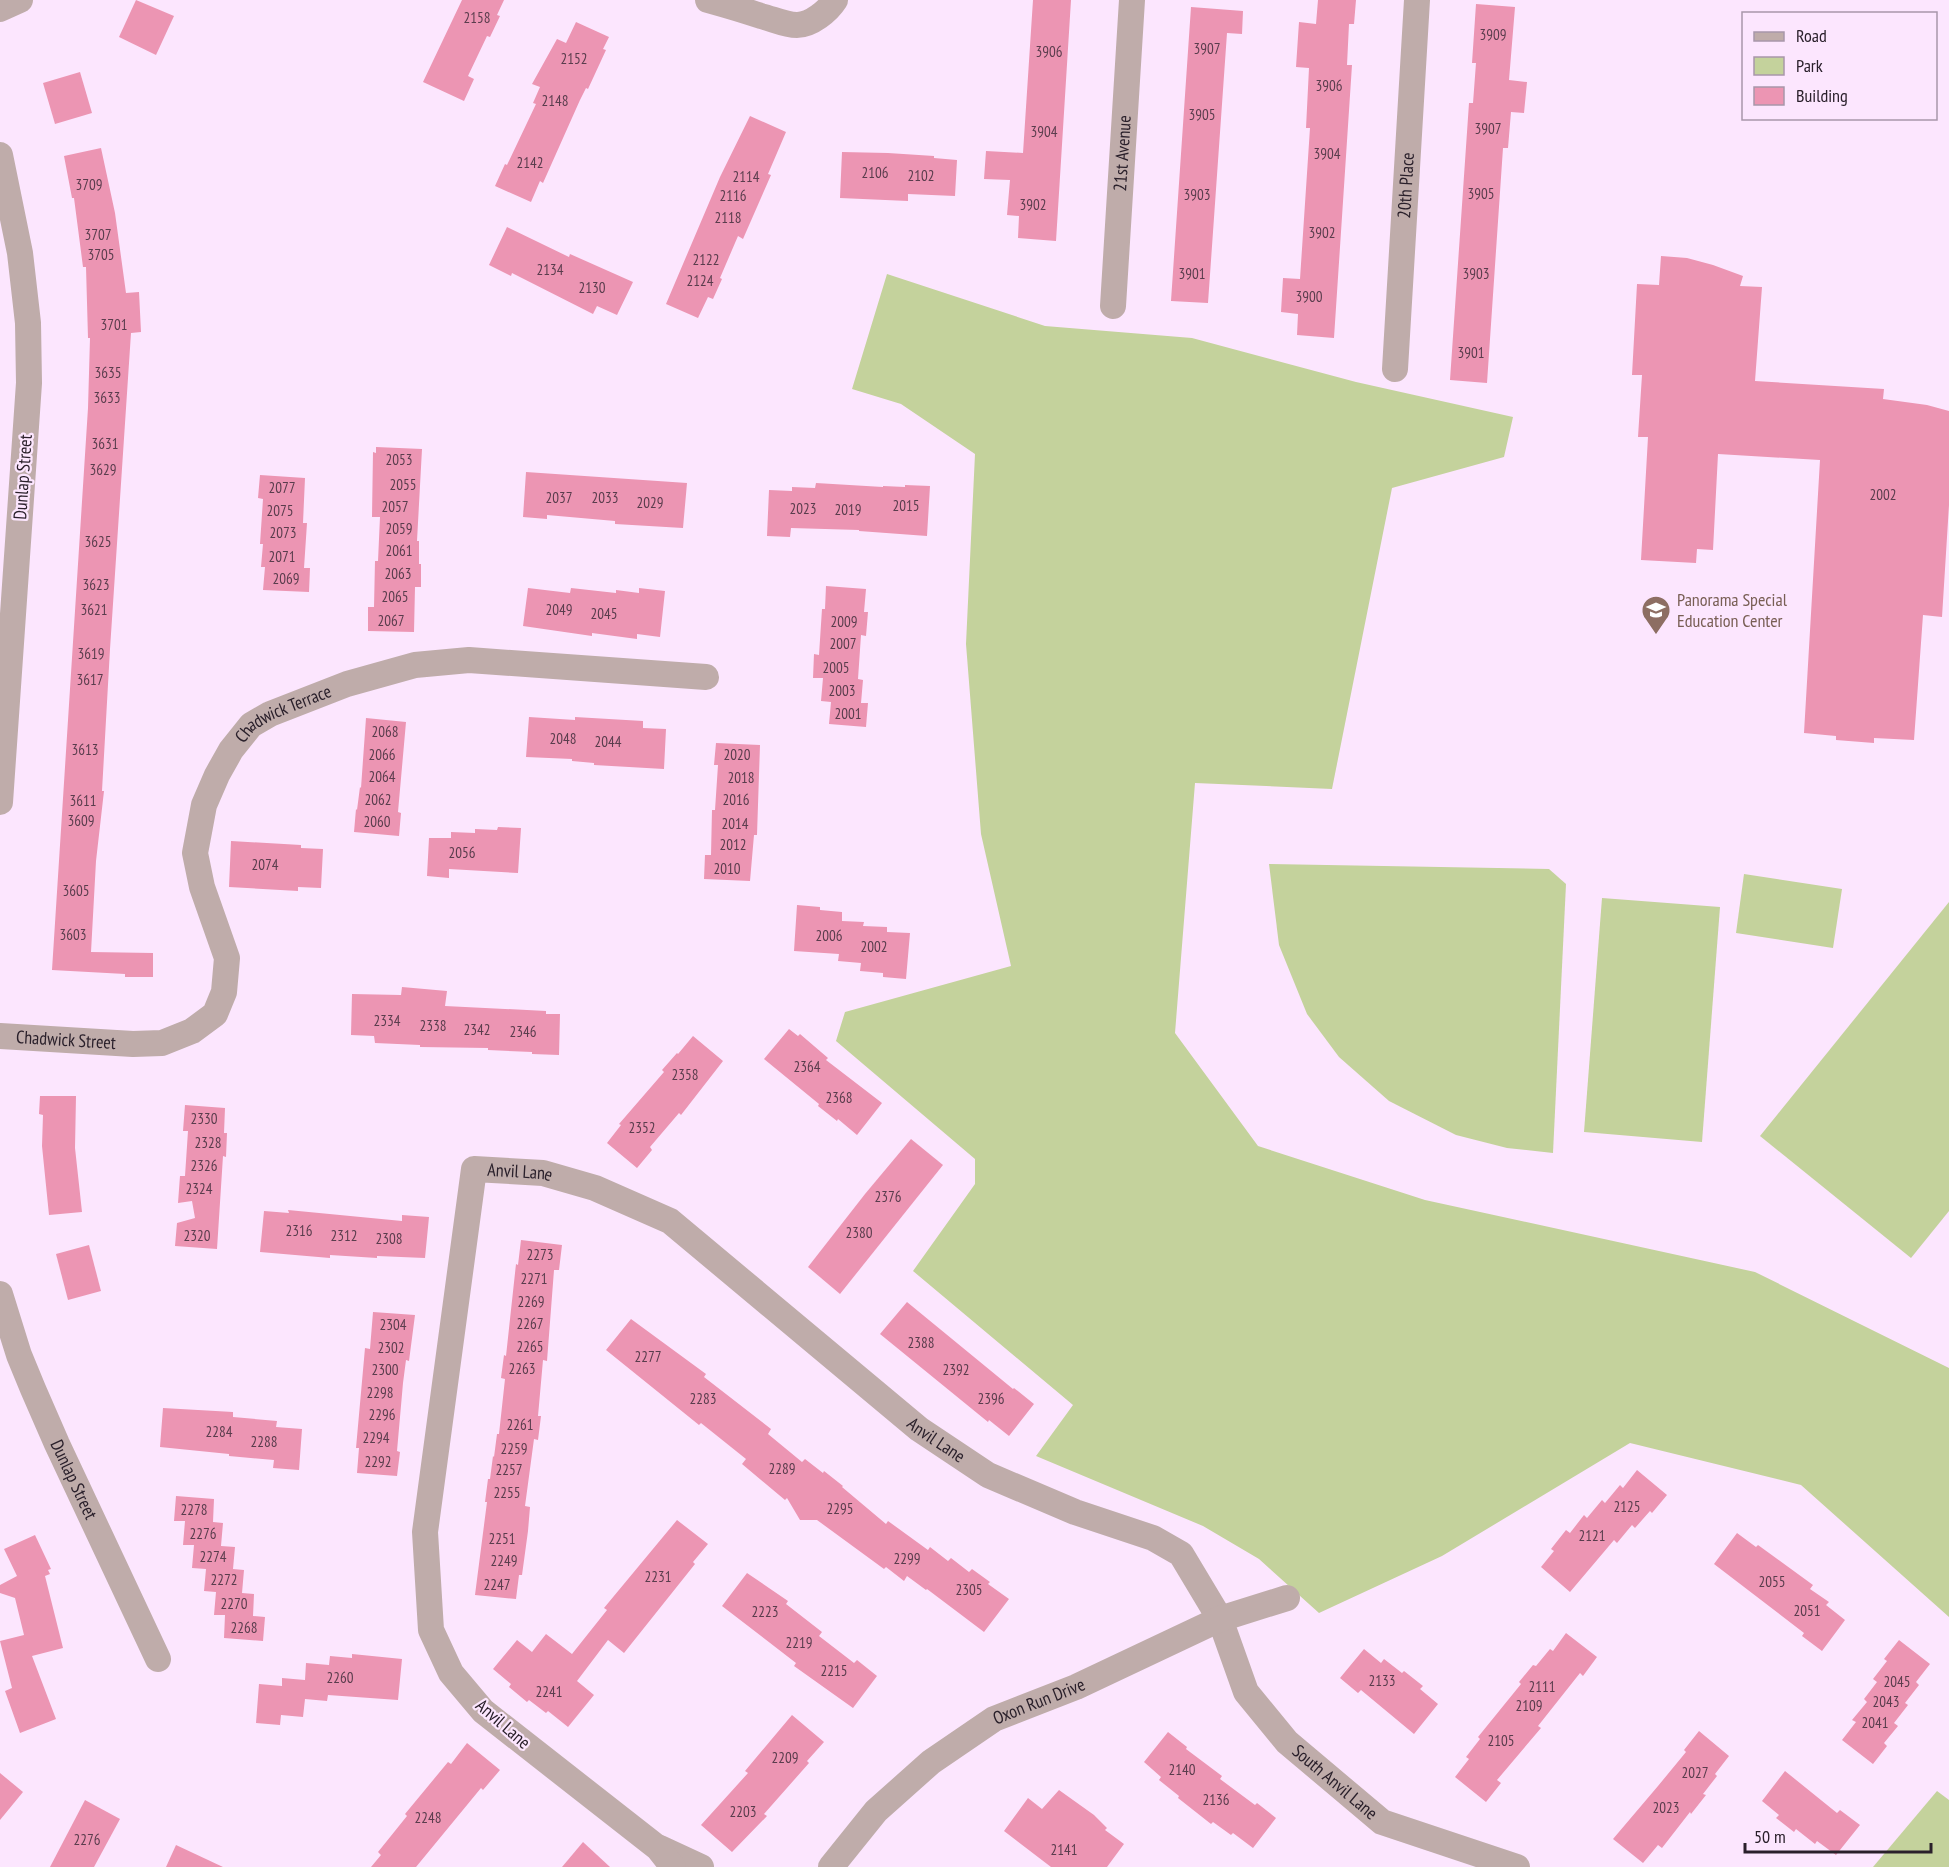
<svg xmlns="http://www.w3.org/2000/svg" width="1949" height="1867" viewBox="0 0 1949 1867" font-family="'PT Sans Narrow',sans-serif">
<rect width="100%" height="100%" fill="#fce6fe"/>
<g fill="#c4d29c">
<polygon points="887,274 1045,326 1192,338 1356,382 1513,417 1504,457 1392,488 1332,789 1195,783 1175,1033 1258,1146 1425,1200 1755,1272 1949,1368 1949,1617 1801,1485 1630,1443 1442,1556 1319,1613 1259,1559 1203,1526 1036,1456 1073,1405 913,1271 975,1184 975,1159 836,1041 845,1012 1011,966 981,834 966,644 975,454 901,404 852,389"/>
<polygon points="1269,864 1549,869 1566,884 1553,1153 1507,1148 1456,1135 1389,1101 1339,1057 1307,1014 1279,945"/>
<polygon points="1744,874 1842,889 1833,948 1736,933"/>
<polygon points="1602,898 1720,907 1702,1142 1584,1132"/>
<polygon points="1949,902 1949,1211 1911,1258 1760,1136"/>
<polygon points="1937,1791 1949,1800 1949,1867 1873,1867"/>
</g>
<g fill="#ec95b3">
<polygon points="136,0 174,16 156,55 119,37"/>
<polygon points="462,0 504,0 497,15 500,16 490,37 487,36 468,76 474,79 464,101 423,82"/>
<polygon points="1033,0 1071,0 1056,241 1018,238 1019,216 1007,215 1010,180 984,179 986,151 1023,153"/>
<polygon points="1318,0 1356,0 1354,24 1349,24 1347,65 1352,65 1334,338 1297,335 1298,314 1281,312 1283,278 1300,279 1310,128 1306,128 1309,68 1296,67 1299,22 1316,24"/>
<polygon points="1476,4 1515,7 1509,80 1527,82 1524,113 1511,112 1508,148 1503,148 1487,383 1450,380 1469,103 1473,103 1476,63 1472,63"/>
<polygon points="1191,7 1243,11 1242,34 1227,33 1208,303 1171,301"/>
<polygon points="576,22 609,37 603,49 606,50 588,89 586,88 580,100 543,183 540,181 531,202 495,186 505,164 507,165 536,104 533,103 540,87 532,84 557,39 566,43"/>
<polygon points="80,72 92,113 55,124 43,83"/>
<polygon points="750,116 786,132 768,174 771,175 743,239 738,236 720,278 722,279 713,299 708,297 698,318 666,304 720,177"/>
<polygon points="101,148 115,213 126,293 139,292 141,332 131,333 110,649 102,791 104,791 96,861 91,952 153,953 153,977 125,977 125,974 52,970 88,408 90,338 88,338 86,267 83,267 74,198 72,198 64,156"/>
<polygon points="842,152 888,153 934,156 934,158 957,160 955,196 908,194 908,201 840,198"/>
<polygon points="507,227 569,257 570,254 633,282 617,315 597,306 593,314 512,273 511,276 489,265"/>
<polygon points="1661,256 1687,258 1713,265 1743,276 1740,286 1762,287 1755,381 1884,389 1883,399 1927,405 1949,411 1949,505 1942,617 1923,615 1914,740 1874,738 1874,743 1836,740 1836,736 1804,733 1820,460 1718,454 1713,550 1697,549 1696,563 1641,560 1648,437 1638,437 1642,375 1632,375 1637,284 1659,285"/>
<polygon points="376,447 422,449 417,541 419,541 419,564 421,564 421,587 415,587 414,632 368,631 368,607 374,607 375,561 378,561 380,517 372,517 373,452 376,453"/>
<polygon points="526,472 687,483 683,528 615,524 615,521 547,515 547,519 523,517"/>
<polygon points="260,475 305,478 303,523 307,523 304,568 310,568 309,592 263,590 265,567 261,567 263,544 260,544 263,499 258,498"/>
<polygon points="816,483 883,487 883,486 905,487 905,485 930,486 927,536 859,531 859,530 791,528 790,537 767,536 769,490 792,491 792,487 815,488"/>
<polygon points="826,586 866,589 864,612 868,612 866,636 861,635 858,679 863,680 861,703 868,703 866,727 829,724 831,702 821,701 823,678 813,678 814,654 819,655 822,609 825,609"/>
<polygon points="528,588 570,593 571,588 616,593 616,590 639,593 639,588 665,591 660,637 637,634 637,639 592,633 592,636 523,626"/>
<polygon points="529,717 575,720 575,717 643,721 643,728 666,729 664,769 594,765 594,763 572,761 572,759 526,757"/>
<polygon points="366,718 406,722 398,812 401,813 399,836 354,832 356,809 357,810 360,787 361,788"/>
<polygon points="716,743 760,745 757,835 754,835 750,881 704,879 705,855 711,855 712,810 715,810 718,765 714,765"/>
<polygon points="498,827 521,828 518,873 449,869 449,878 427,876 429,838 451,838 451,832 475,833 475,829 497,830"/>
<polygon points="231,841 301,845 301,848 323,849 321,888 298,887 298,891 229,887"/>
<polygon points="797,905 820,907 820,910 842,912 842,921 864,922 863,926 887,927 887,932 910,933 906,979 883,977 883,973 860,971 861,963 838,961 839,954 794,951"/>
<polygon points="402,987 447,991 445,1006 546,1011 546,1014 560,1014 559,1055 532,1054 532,1052 488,1050 488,1048 420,1047 420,1045 375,1043 374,1036 351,1035 352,994 401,995"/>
<polygon points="789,1029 798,1036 800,1034 828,1058 826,1060 882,1103 857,1135 838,1119 837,1121 818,1106 819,1104 764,1059"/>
<polygon points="693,1036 723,1061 681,1115 679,1113 650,1147 652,1150 637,1168 607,1143 621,1125 619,1124 664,1072 662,1070 677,1053 678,1054"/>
<polygon points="40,1096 76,1096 75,1148 82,1212 49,1215 42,1146 43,1115 39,1114"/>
<polygon points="185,1105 225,1108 224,1133 227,1133 226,1157 223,1156 217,1249 175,1246 177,1223 195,1218 192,1201 178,1203 180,1176 185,1176 188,1131 183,1131"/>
<polygon points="911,1139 943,1165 840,1294 808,1267 865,1194"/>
<polygon points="288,1210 402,1221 402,1215 429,1217 425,1258 377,1256 377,1258 330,1255 330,1258 260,1252 264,1211 289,1213"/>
<polygon points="521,1240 562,1245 559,1270 554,1270 547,1361 543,1360 538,1416 541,1416 538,1440 534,1439 525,1506 530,1507 528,1531 522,1575 519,1575 516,1599 475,1595 487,1502 485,1502 488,1479 490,1479 493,1456 494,1457 497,1434 499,1434 505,1379 501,1378 504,1355 506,1356 516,1264 518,1265"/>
<polygon points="89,1245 101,1291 68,1300 56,1254"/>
<polygon points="907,1302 1013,1389 1014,1388 1034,1404 1009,1436 989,1420 988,1422 880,1334"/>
<polygon points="373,1312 415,1315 409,1361 406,1360 403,1383 397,1451 400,1452 397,1476 357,1473 359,1448 356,1448 365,1348 370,1349"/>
<polygon points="631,1319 706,1374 704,1377 771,1429 768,1434 802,1462 805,1459 823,1473 824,1471 843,1486 842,1487 886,1524 888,1521 928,1550 930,1547 948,1561 951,1558 969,1572 972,1569 990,1582 988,1584 1009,1599 984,1632 927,1589 926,1590 907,1576 904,1581 886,1567 884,1569 817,1520 800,1520 787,1498 785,1500 742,1464 746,1459 701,1423 699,1425 606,1350"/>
<polygon points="163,1408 233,1412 233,1417 277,1421 276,1427 302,1429 299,1470 273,1468 274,1460 229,1456 229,1454 160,1447"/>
<polygon points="1637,1470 1667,1495 1652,1513 1650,1511 1635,1528 1632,1525 1617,1543 1614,1540 1570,1592 1541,1567 1554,1551 1551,1549 1566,1530 1570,1533 1584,1515 1587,1518 1602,1500 1605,1503 1620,1485 1623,1488"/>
<polygon points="176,1496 214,1499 213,1522 223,1523 221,1546 235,1547 233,1569 244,1570 242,1593 254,1594 253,1616 265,1617 263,1641 224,1638 225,1615 214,1615 216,1592 204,1591 206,1569 192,1568 194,1545 183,1545 185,1521 174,1521"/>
<polygon points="677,1520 708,1544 693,1562 695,1564 624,1653 608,1640 577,1681 594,1695 568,1727 548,1711 546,1713 529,1700 527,1702 509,1687 511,1684 493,1669 517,1640 532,1652 546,1634 572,1654 607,1610 604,1608"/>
<polygon points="1737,1533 1756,1547 1758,1545 1813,1585 1810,1589 1829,1602 1826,1605 1845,1620 1822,1651 1802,1636 1804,1633 1714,1564"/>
<polygon points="35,1535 51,1569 48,1570 50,1574 45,1576 63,1648 32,1656 56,1719 20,1733 5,1691 12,1688 0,1641 24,1635 15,1598 0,1593 0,1585 17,1576 4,1549"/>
<polygon points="747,1573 788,1601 786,1604 822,1632 819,1636 854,1663 857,1660 877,1676 853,1708 794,1666 796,1663 722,1606"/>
<polygon points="1566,1633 1597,1657 1583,1676 1580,1673 1538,1726 1541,1728 1497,1780 1501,1783 1486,1802 1455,1777 1469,1759 1466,1757 1480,1739 1478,1737 1521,1684 1519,1682 1533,1665 1536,1666 1550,1649 1553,1651"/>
<polygon points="1899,1640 1930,1664 1916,1682 1919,1685 1905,1703 1908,1705 1894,1723 1898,1726 1884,1743 1887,1746 1873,1764 1842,1740 1856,1722 1852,1720 1867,1702 1864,1699 1877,1682 1873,1679 1887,1661 1884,1659"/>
<polygon points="1364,1649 1381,1663 1384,1659 1402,1673 1404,1671 1423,1686 1420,1689 1438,1704 1414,1734 1361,1690 1358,1693 1340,1678"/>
<polygon points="352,1654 402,1659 398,1700 328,1695 327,1701 305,1699 303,1717 281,1715 280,1725 256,1723 259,1684 282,1686 282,1678 305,1680 306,1663 329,1665 330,1656 352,1658"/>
<polygon points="792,1715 824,1742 807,1761 809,1763 764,1814 767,1816 732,1852 701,1825 748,1773 745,1771"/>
<polygon points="1699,1731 1729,1756 1715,1774 1717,1776 1703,1794 1706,1795 1691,1814 1690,1812 1662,1848 1658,1845 1643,1863 1613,1839 1658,1786 1686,1752 1684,1750"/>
<polygon points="1168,1732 1187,1747 1186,1749 1222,1776 1220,1779 1255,1805 1257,1803 1276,1818 1253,1848 1233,1833 1231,1835 1213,1822 1211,1824 1178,1798 1179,1796 1159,1780 1161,1777 1144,1762"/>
<polygon points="467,1743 500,1770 483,1790 481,1788 416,1867 371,1867 381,1855 378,1852 407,1816 405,1814 448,1762 451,1764"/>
<polygon points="1785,1771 1837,1813 1840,1810 1860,1825 1836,1855 1817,1841 1815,1844 1796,1829 1794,1832 1776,1818 1779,1815 1762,1801"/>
<polygon points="0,1773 23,1792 0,1820"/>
<polygon points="1059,1790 1094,1815 1107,1828 1105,1830 1124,1844 1107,1867 1051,1867 1004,1831 1028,1798 1042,1809"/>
<polygon points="85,1800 120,1819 94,1867 50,1867"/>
<polygon points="583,1842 610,1867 562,1867"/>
<polygon points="176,1845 223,1867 166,1867"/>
</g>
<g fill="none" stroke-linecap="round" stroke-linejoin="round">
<g stroke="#bfacaa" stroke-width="26">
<path d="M 708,0 C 726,5 743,10 761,16 C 773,19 785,25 797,25 C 811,25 828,11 835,0"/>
<polyline points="0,9 20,0"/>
<polyline points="0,155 20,253 28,323 29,383 0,802"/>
<path id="s1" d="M 1113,306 L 1132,0"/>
<path id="s2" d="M 1395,369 L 1417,0"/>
<path id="s3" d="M 0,1036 L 133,1044 L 162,1043 L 192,1031 L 215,1014 L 224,992 L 227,958 L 202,887 L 195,853 L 204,805 L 217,775 L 231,750 L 251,725 L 270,714 L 347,684 L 415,665 L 469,660 L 706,677"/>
<path id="s4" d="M 0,1294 L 19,1355 L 33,1389 L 57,1444 L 158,1659"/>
<polyline points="660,1848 701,1867"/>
<path id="s5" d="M 673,1867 L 658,1848 L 483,1711 L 451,1673 L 431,1630 L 425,1532 L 474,1169 L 543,1173 L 595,1188 L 670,1221 L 919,1429 L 988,1475 L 1075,1512 L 1153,1538 L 1181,1554 L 1220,1619 L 1246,1692 L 1287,1742 L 1382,1822 L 1517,1867"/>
<path id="s6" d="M 831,1867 L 876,1811 L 931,1762 L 994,1719 L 1076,1687 L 1220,1619 L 1287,1598"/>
</g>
</g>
<defs>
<g id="school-pin" transform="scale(1.5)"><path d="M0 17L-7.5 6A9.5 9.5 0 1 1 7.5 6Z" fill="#8d6e63" stroke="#fce6fe"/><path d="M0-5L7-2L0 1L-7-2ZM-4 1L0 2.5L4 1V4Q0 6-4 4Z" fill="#fff"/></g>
</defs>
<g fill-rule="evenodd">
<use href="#school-pin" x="1656" y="610"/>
</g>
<g text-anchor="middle" stroke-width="4.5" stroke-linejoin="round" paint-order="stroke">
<g font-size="15" fill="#5a3d4d">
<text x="477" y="23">2158</text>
<text x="1493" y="40">3909</text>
<text x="1207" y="54">3907</text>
<text x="1049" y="57">3906</text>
<text x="574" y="64">2152</text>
<text x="1329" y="91">3906</text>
<text x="555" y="106">2148</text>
<text x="1202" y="120">3905</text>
<text x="1488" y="134">3907</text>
<text x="1044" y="137">3904</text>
<text x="1327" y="159">3904</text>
<text x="530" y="168">2142</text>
<text x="875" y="178">2106</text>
<text x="921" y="181">2102</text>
<text x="746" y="182">2114</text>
<text x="89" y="190">3709</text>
<text x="1481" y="199">3905</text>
<text x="1197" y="200">3903</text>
<text x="733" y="201">2116</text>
<text x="1033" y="210">3902</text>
<text x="728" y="223">2118</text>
<text x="1322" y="238">3902</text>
<text x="98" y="240">3707</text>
<text x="101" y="260">3705</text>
<text x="706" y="265">2122</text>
<text x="550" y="275">2134</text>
<text x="1192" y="279">3901</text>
<text x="1476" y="279">3903</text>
<text x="700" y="286">2124</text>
<text x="592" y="293">2130</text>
<text x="1309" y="302">3900</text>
<text x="114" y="330">3701</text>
<text x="1471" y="358">3901</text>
<text x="108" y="378">3635</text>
<text x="107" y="403">3633</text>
<text x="105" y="449">3631</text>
<text x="399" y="465">2053</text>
<text x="103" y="475">3629</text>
<text x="403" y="490">2055</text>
<text x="282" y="493">2077</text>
<text x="1883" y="500">2002</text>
<text x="559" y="503">2037</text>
<text x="605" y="503">2033</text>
<text x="650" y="508">2029</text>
<text x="906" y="511">2015</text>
<text x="395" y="512">2057</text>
<text x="803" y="514">2023</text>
<text x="848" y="515">2019</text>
<text x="280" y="516">2075</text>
<text x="399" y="534">2059</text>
<text x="283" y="538">2073</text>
<text x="98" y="547">3625</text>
<text x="399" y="556">2061</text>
<text x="282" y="562">2071</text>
<text x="398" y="579">2063</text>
<text x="286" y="584">2069</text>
<text x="96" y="590">3623</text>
<text x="395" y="602">2065</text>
<text x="94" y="615">3621</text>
<text x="559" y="615">2049</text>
<text x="604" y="619">2045</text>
<text x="391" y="626">2067</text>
<text x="844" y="627">2009</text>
<text x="843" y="649">2007</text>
<text x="91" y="659">3619</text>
<text x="836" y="673">2005</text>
<text x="90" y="685">3617</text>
<text x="842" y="696">2003</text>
<text x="848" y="719">2001</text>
<text x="385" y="737">2068</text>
<text x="563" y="744">2048</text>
<text x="608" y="747">2044</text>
<text x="85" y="755">3613</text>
<text x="382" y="760">2066</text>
<text x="737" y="760">2020</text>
<text x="382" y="782">2064</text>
<text x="741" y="783">2018</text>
<text x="378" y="805">2062</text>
<text x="736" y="805">2016</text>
<text x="83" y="806">3611</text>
<text x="81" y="826">3609</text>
<text x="377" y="827">2060</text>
<text x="735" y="829">2014</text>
<text x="733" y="850">2012</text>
<text x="462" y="858">2056</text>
<text x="265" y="870">2074</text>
<text x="727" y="874">2010</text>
<text x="76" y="896">3605</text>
<text x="73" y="940">3603</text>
<text x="829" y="941">2006</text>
<text x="874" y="952">2002</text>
<text x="387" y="1026">2334</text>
<text x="433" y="1031">2338</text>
<text x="477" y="1035">2342</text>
<text x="523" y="1037">2346</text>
<text x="807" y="1072">2364</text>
<text x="685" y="1080">2358</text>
<text x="839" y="1103">2368</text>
<text x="204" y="1124">2330</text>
<text x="642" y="1133">2352</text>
<text x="208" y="1148">2328</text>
<text x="204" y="1171">2326</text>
<text x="199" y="1194">2324</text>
<text x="888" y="1202">2376</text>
<text x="299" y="1236">2316</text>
<text x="859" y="1238">2380</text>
<text x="197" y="1241">2320</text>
<text x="344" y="1241">2312</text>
<text x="389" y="1244">2308</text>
<text x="540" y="1260">2273</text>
<text x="534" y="1284">2271</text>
<text x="531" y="1307">2269</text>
<text x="530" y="1329">2267</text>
<text x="393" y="1330">2304</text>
<text x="921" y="1348">2388</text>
<text x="530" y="1352">2265</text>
<text x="391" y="1353">2302</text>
<text x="648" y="1362">2277</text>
<text x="522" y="1374">2263</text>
<text x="385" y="1375">2300</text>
<text x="956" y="1375">2392</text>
<text x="380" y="1398">2298</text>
<text x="703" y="1404">2283</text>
<text x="991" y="1404">2396</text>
<text x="382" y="1420">2296</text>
<text x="520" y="1430">2261</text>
<text x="219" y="1437">2284</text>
<text x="376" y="1443">2294</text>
<text x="264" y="1447">2288</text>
<text x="514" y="1454">2259</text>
<text x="378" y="1467">2292</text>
<text x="782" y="1474">2289</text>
<text x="509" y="1475">2257</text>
<text x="507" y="1498">2255</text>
<text x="1627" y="1512">2125</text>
<text x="840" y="1514">2295</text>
<text x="194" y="1515">2278</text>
<text x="203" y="1539">2276</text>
<text x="1592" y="1541">2121</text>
<text x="502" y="1544">2251</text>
<text x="213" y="1562">2274</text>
<text x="907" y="1564">2299</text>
<text x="504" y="1566">2249</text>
<text x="658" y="1582">2231</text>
<text x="224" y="1585">2272</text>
<text x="1772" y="1587">2055</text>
<text x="497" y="1590">2247</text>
<text x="969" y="1595">2305</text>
<text x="234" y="1609">2270</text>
<text x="1807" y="1616">2051</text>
<text x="765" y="1617">2223</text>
<text x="244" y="1633">2268</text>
<text x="799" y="1648">2219</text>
<text x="834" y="1676">2215</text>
<text x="340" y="1683">2260</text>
<text x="1382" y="1686">2133</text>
<text x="1897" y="1687">2045</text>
<text x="1542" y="1692">2111</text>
<text x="549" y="1697">2241</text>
<text x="1886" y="1707">2043</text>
<text x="1529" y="1711">2109</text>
<text x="1875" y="1728">2041</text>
<text x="1501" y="1746">2105</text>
<text x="785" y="1763">2209</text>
<text x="1182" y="1775">2140</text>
<text x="1695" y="1778">2027</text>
<text x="1216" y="1805">2136</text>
<text x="1666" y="1813">2023</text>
<text x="743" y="1817">2203</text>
<text x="428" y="1823">2248</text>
<text x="87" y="1845">2276</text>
<text x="1064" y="1855">2141</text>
</g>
<g font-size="18" fill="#2a202b" stroke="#fce6fe">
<text dy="6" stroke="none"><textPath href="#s1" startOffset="153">21st Avenue</textPath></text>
<text dy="6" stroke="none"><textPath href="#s2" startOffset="184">20th Place</textPath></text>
<text transform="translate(23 477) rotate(-86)" y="6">Dunlap Street</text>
<text dy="6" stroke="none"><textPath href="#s3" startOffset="567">Chadwick Terrace</textPath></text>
<text dy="6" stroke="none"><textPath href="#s3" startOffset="66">Chadwick Street</textPath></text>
<text dy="6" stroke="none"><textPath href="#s5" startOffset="854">Anvil Lane</textPath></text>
<text dy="6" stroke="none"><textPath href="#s5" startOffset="1358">Anvil Lane</textPath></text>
<text dy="6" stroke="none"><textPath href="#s4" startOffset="200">Dunlap Street</textPath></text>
<text dy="6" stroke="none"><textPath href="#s6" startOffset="270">Oxon Run Drive</textPath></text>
<text transform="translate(503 1724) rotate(41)" y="6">Anvil Lane</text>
<text dy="6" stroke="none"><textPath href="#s5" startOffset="1910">South Anvil Lane</textPath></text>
</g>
<g font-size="18" fill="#785e54" stroke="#fce6fe" text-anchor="start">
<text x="1677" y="606">Panorama Special<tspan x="1677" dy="21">Education Center</tspan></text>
</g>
</g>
<rect x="1742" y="12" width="195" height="108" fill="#fce6fe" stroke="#a897aa" stroke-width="1.5"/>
<rect x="1754" y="32" width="30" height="9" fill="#bfacaa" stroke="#a897aa" stroke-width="1.5"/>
<text x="1796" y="42" font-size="18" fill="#2a202b">Road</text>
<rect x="1754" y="57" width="30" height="18" fill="#c4d29c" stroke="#a897aa" stroke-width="1.5"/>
<text x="1796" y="72" font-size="18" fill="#2a202b">Park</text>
<rect x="1754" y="87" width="30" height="18" fill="#ec95b3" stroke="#a897aa" stroke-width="1.5"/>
<text x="1796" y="102" font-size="18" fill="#2a202b">Building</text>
<path d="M1745 1843v9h186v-9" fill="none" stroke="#2a202b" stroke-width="3"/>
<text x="1754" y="1843" font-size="18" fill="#2a202b" stroke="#fce6fe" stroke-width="4.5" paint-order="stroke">50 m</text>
</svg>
